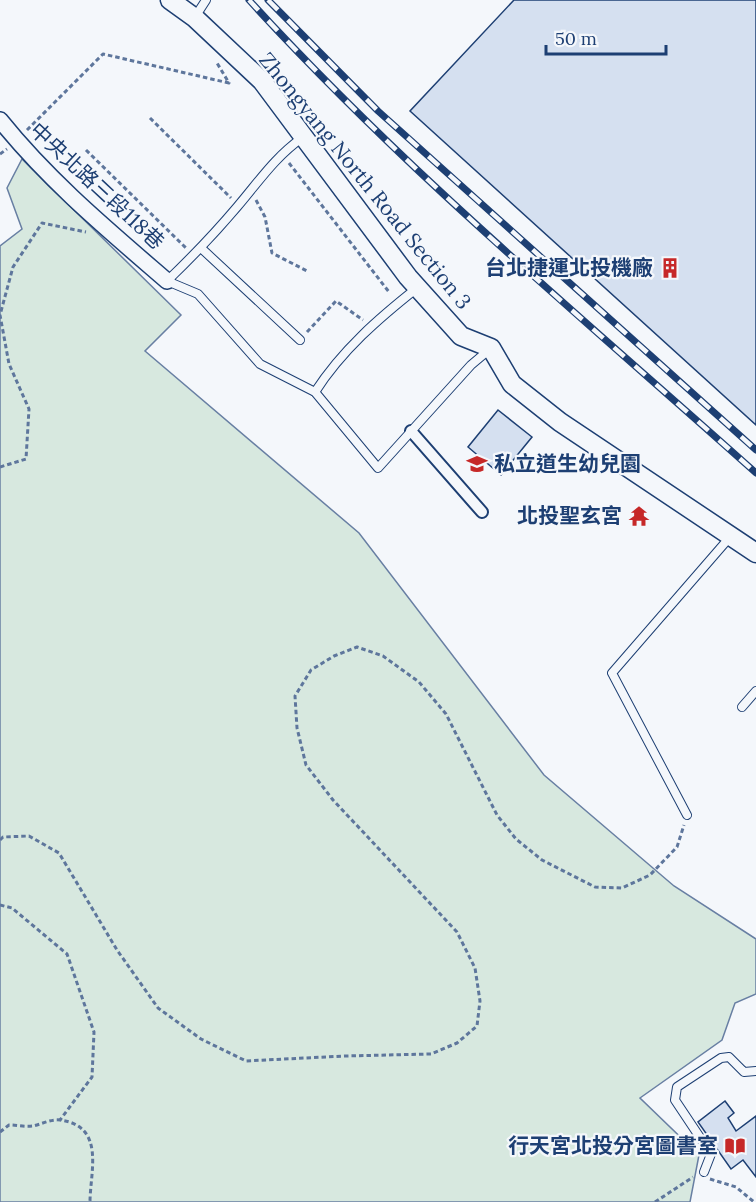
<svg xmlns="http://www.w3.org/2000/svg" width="756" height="1202" viewBox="0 0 756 1202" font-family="Lora,'Noto Sans TC',serif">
<rect width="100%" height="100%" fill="#f4f7fb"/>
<polygon fill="#d7e8df" stroke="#687fa3" stroke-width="1.5" points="22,159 181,315 145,351 359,533 544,775 674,886 756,939 756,994 735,1003 722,1040 640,1098 699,1155 690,1202 0,1202 0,246 22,229 7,188"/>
<g fill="#d5e0f0" stroke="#1d3f73" stroke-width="1.5">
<polygon points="514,0 756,0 756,425 410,111"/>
<polygon points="498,410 532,437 501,475 468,447"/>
<polygon points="725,1101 734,1113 728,1118 736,1131 756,1116 756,1177 743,1160 731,1169 698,1122"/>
</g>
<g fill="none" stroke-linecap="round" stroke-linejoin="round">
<g stroke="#1d3f73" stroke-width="10">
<g id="service">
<polyline points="195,17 206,0"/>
<path d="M 303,137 C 274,158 260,180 237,207 C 215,233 192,257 167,281 L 198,294 L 260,364 L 315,392 L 378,468 L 471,365 L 490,349"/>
<polyline points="201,248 300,340"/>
<path d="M 315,392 C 342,350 379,318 417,288"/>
<polyline points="742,707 756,691"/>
<polyline points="687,815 612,673 730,537"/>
<polyline points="704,1172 711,1154 675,1100 677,1087 721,1058 729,1057 744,1072 756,1071"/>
</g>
</g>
<g stroke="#1d3f73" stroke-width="14">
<polyline id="pedestrian" points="411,431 482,512"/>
</g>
<g stroke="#1d3f73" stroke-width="18">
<path id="minor" d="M 0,120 C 49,181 108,230 167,281"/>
</g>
<g stroke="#1d3f73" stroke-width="21">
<polyline id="tertiary" points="170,0 195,18 262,81 408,277 461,336 491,348 512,384 560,422 756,553"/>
</g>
<g stroke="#5e769c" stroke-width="3" stroke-dasharray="4.5 3" stroke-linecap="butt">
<polyline points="150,118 231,198"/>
<polyline points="27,130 103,54 229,83 217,63"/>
<polyline points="86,150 186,248"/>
<polyline points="0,154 7,149"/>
<polyline points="289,163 389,292"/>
<polyline points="256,200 265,217 272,253 309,272"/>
<polyline points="307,332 336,301 363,320"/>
<polyline points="0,467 26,459 29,409 9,364 0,315 13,267 42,223 86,232"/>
<polyline points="0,840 3,837 29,836 59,853 117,950 158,1008 201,1039 246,1061 344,1056 431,1054 457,1043 477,1026 480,1001 475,968 457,932 333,800 306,765 297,728 295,696 311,670 334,656 357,647 383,656 419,682 446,714 497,815 516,839 542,860 595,887 622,888 650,875 677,847 684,825"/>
<polyline points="0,905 12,908 67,954 94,1032 92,1077 60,1120"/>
<path d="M 0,1132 L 9,1125 C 17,1125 25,1127 33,1126 C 42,1124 51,1119 60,1120 C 106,1126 90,1172 90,1202"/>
<polyline points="710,1179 736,1187 754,1202"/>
<polyline points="655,1202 693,1177"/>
</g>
<use href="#service" stroke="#f4f7fb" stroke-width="8"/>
<use href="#pedestrian" stroke="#f4f7fb" stroke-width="10"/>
<use href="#minor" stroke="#f4f7fb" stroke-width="15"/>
<use href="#tertiary" stroke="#f4f7fb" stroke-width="18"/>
<g stroke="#1d3f73" stroke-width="7">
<g id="rail">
<path d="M 249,0 C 405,171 584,319 756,473"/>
<polyline points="268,0 378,111 756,450"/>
</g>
</g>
<use href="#rail" stroke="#f4f7fb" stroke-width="4.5" stroke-dasharray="14" stroke-linecap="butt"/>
</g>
<defs>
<g id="building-bare" transform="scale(1.62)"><path d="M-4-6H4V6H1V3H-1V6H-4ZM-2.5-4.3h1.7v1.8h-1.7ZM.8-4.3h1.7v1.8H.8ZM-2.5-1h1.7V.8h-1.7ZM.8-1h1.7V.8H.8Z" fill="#c62828" stroke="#f4f7fb" stroke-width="2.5" paint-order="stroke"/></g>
<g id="school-bare" transform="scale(1.62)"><path d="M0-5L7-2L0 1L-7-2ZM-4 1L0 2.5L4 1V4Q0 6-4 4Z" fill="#c62828" stroke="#f4f7fb" stroke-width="2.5" paint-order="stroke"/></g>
<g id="temple-bare" transform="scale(1.62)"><path d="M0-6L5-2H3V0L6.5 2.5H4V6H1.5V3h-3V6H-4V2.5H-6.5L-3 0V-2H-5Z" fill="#c62828" stroke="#f4f7fb" stroke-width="2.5" paint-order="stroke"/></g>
<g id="library-bare" transform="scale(1.62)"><path d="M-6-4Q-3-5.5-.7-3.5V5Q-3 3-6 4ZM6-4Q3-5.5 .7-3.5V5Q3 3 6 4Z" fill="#c62828" stroke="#f4f7fb" stroke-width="2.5" paint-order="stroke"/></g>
</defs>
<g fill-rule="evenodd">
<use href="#building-bare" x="670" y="268"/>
<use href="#school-bare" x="477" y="464"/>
<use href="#temple-bare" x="639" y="516"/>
<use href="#library-bare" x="735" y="1146"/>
</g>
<g text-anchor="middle" stroke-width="4.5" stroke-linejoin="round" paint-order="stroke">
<g font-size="21" fill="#1d3f73" stroke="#f4f7fb">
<text transform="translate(365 181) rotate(51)" y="7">Zhongyang North Road Section 3</text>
<text transform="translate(97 186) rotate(43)" y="7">中央北路三段118巷</text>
</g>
<g font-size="21" font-weight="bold" fill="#1d3f73" stroke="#f4f7fb" text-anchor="end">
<text x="653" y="275">台北捷運北投機廠</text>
<text x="494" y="471" text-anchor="start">私立道生幼兒園</text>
<text x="622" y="523">北投聖玄宮</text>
<text x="718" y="1153">行天宮北投分宮圖書室</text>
</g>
</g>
<path d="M546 45v9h120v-9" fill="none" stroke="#1d3f73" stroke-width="3"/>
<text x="555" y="45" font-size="18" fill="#1d3f73" stroke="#f4f7fb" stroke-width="4.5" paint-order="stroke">50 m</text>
</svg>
